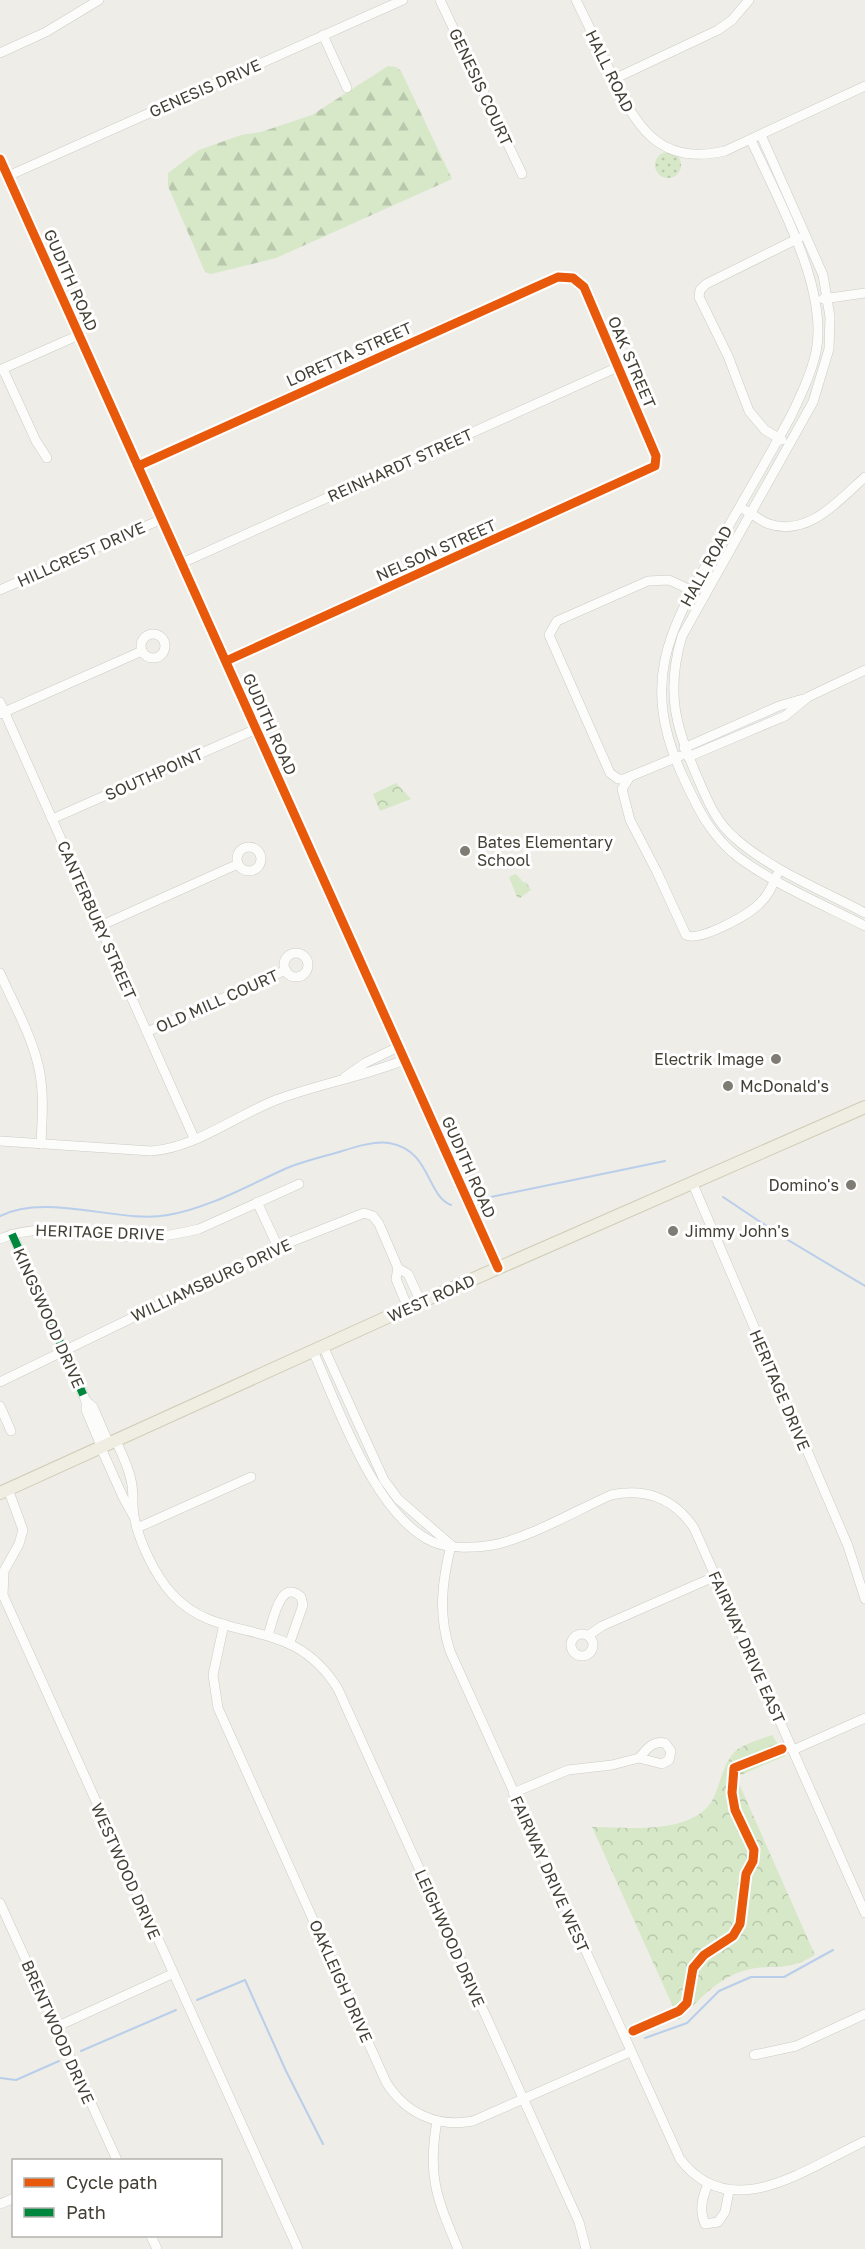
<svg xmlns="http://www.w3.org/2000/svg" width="865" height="2249" viewBox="0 0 865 2249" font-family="'Golos Text',sans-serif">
<defs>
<pattern id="grass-dots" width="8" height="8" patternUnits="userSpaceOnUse" patternTransform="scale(1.5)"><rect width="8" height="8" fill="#d6e8c8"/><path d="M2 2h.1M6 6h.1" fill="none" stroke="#b9c8ac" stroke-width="1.8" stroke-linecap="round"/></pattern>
<pattern id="forest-firs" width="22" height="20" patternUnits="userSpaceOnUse" patternTransform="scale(1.5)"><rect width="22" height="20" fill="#d6e8c8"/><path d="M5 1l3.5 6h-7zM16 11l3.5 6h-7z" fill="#b9c8ac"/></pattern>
<pattern id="park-crowns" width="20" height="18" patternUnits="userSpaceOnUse" patternTransform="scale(1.5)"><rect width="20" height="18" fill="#d6e8c8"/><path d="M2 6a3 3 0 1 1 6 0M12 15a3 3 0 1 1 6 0" fill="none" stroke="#b9c8ac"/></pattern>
</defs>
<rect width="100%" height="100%" fill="#eeede7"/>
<circle fill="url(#grass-dots)" cx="668" cy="165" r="13"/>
<polygon fill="url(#forest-firs)" points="388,66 396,67 401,71 452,179 276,258 211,274 205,272 168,186 168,173 199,150 241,135 261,132 312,115"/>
<g fill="url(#park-crowns)">
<polygon points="396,783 411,799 380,811 373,794"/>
<polygon points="516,874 523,882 527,883 531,890 520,898 517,897 509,877"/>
<path d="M 772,1735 L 785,1756 L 736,1777 L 815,1955 C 786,1972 779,1964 751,1969 C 720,1975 701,1998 679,2020 L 592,1827 C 627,1827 693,1836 713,1799 C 720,1785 724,1759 738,1749 C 748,1743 761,1739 772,1735 Z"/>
</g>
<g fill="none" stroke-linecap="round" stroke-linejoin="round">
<g stroke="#b9ceea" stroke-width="2">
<polyline points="723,1197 783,1237 865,1286"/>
<polyline points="486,1198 665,1161"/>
<path d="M 0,1216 C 47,1192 119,1224 168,1215 C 209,1208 249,1185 287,1168 C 304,1161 322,1157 339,1152 C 355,1147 373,1141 389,1143 C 431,1150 426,1195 451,1205"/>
<polyline points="197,2000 245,1980 286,2071 323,2144"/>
<polyline points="645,2038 687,2023 719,1991 751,1977 784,1977 833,1950"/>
<polyline points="81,2051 176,2010"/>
<polyline points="0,2078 16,2080 59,2061"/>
</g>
<g stroke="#cccbc5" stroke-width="10">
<g id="minor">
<polyline points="440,0 522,174"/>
<path d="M 576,0 C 588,24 599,47 610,71 C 635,124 657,167 725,151 L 865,86"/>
<polyline points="323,35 347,88"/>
<polyline points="0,53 46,32 99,0"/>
<polyline points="614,79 718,30 732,20 749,0"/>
<path d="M 761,135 L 823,275 L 830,317 L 829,349 L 813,402 L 682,636 C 665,693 676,729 699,781 C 708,802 717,823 735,838 C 769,869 824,891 865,913"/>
<path d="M 751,140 C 777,198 829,288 816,352 C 811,374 801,395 791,416 C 767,460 742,503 717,546 C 668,632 639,682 684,779 C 698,809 711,836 738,857 C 774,884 824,905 865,926"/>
<polyline points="0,159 498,1268"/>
<polyline points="8,176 403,0"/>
<polyline points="823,299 865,293"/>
<polyline points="3,369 36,441 47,458"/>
<polyline points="0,370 79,335"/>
<polyline points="782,440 765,430 749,411 728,356 699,297 700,290 706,284 799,238"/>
<polyline points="138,466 558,277 573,278 584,287 656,456 655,466 226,661"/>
<path d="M 745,510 C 753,514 760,521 769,524 C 809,537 839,500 865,477"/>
<polyline points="182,563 618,367"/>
<polyline points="0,590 162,519"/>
<circle cx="153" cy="646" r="12"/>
<polyline points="0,702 194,1138"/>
<polyline points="0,714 142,651"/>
<polyline points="684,748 779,706 803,699"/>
<polyline points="680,756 624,779 618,779 610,773 549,635 557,621 648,581 669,580 695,592"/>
<polyline points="688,757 785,716 808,697 865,670"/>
<path d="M 629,778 L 622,789 L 630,820 L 657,872 L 686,935 C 700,942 748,915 759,904 C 768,896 772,886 777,875"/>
<polyline points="52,819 256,729"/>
<circle cx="249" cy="859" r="12"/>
<polyline points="100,926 238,864"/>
<circle cx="296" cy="965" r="12"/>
<path d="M 0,973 C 14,1005 34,1039 40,1074 C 44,1097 42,1120 41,1144"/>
<polyline points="147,1032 286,970"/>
<polyline points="345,1077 365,1063 398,1047"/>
<path d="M 0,1141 L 151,1151 C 195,1148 235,1116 276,1100 C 318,1084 362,1077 404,1060"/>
<polyline points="692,1182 848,1546 865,1599"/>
<polyline points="257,1202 278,1247"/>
<polyline points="12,1234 86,1401 93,1407 109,1444"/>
<path d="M 0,1239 C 46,1219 99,1238 148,1237 C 165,1237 182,1233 199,1229 L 299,1184"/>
<polyline points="398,1268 408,1274 421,1302"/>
<polyline points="323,1346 384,1480 398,1499 451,1545"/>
<path d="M 313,1351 C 338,1407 375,1516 433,1542 C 449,1549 476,1548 493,1545 C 531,1537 575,1511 611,1495 C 645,1488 674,1498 694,1528 L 865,1913"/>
<polyline points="0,1382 278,1247 364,1213 373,1216 379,1224 398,1268 396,1279 408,1308"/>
<polyline points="86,1401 86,1410 102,1448"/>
<polyline points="0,1406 11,1431"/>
<path d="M 116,1441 C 122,1454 128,1466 131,1480 C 134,1492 132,1504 134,1516 C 139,1542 155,1575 172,1594 C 222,1648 291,1612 338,1689 L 579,2222 L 586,2249"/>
<polyline points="101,1448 123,1497 133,1515"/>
<polyline points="8,1489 23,1530 19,1544 4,1571 3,1595 298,2249"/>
<polyline points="137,1528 251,1477"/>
<path d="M 451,1545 C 442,1582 438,1614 450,1651 L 680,2159 C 731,2226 807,2168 865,2141"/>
<path d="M 224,1624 L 213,1675 L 218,1708 L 386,2082 C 405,2113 437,2128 473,2121 L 630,2052"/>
<circle cx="582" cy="1645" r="11"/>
<path d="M 268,1635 C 273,1622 280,1577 301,1597 L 303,1605 L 290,1642"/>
<polyline points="589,1635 602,1626 716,1576"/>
<polyline points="793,1750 865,1718"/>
<path d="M 513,1793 L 568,1770 L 612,1765 L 639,1758 L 662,1764 L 669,1760 L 671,1751 L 665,1743 C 653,1740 647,1749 639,1758"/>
<polyline points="0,1903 117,2160"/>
<polyline points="56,2027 172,1974"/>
<polyline points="754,2055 796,2046 865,2014"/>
<path d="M 437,2121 C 427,2177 437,2198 458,2249"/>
<path d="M 708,2184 C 702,2198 699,2210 705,2224 L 718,2222 L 725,2212 L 729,2191"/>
<polyline points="0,2204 12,2199"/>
<polyline points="151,2236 157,2249"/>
</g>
</g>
<g stroke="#cfccb6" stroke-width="14">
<polyline id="major" points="0,1493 414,1305 865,1107"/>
</g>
<use href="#minor" stroke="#fcfcfb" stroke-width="9"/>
<use href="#major" stroke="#f0eee3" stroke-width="12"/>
<polyline stroke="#00873e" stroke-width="8" stroke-dasharray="15 8" stroke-linecap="butt" points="12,1234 86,1401"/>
<g stroke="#fff" stroke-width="13">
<g id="cycleway">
<polyline points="0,159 498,1268"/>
<polyline points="138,466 558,277 573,278 584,287 656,456 655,466 226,661"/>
<polyline points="633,2031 679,2011 687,2003 693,1968 704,1955 733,1936 740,1924 746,1874 753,1861 754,1850 735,1810 732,1793 734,1768 782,1749"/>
</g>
</g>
<use href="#cycleway" stroke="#e8590c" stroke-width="9"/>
</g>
<g fill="#7e7c73" stroke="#fff" stroke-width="2">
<circle cx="465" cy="851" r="6"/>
<circle cx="776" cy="1059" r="6"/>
<circle cx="728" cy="1086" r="6"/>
<circle cx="851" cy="1185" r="6"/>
<circle cx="673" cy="1231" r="6"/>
</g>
<g text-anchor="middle" stroke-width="6" stroke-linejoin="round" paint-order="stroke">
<g font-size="16" fill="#423f34" stroke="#fff">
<text transform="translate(610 71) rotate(64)" y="6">HALL ROAD</text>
<text transform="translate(481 87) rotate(65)" y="6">GENESIS COURT</text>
<text transform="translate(205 88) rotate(-24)" y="6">GENESIS DRIVE</text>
<text transform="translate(71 280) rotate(66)" y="6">GUDITH ROAD</text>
<text transform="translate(349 354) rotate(-24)" y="6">LORETTA STREET</text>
<text transform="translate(632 362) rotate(67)" y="6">OAK STREET</text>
<text transform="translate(400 465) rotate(-24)" y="6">REINHARDT STREET</text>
<text transform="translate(436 550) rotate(-24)" y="6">NELSON STREET</text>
<text transform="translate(81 554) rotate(-24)" y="6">HILLCREST DRIVE</text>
<text transform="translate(706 566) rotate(-61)" y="6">HALL ROAD</text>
<text transform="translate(270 724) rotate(66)" y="6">GUDITH ROAD</text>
<text transform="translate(154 774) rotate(-24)" y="6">SOUTHPOINT</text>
<text transform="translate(97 920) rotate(66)" y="6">CANTERBURY STREET</text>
<text transform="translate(217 1001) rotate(-24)" y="6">OLD MILL COURT</text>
<text transform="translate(469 1167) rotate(66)" y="6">GUDITH ROAD</text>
<text transform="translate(100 1232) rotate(2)" y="6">HERITAGE DRIVE</text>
<text transform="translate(211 1280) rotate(-25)" y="6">WILLIAMSBURG DRIVE</text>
<text transform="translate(431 1298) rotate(-24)" y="6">WEST ROAD</text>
<text transform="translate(49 1318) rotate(66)" y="6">KINGSWOOD DRIVE</text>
<text transform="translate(780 1390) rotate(67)" y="6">HERITAGE DRIVE</text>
<text transform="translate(747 1647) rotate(66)" y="6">FAIRWAY DRIVE EAST</text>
<text transform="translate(126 1871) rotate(66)" y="6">WESTWOOD DRIVE</text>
<text transform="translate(550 1874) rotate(66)" y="6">FAIRWAY DRIVE WEST</text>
<text transform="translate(450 1938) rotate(66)" y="6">LEIGHWOOD DRIVE</text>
<text transform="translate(341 1981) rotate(66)" y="6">OAKLEIGH DRIVE</text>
<text transform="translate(58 2032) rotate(66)" y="6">BRENTWOOD DRIVE</text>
</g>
<g font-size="16" fill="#423f34" stroke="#fff" text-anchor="start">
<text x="477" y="848">Bates Elementary<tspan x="477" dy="18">School</tspan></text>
<text x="764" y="1065" text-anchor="end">Electrik Image</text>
<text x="740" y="1092">McDonald's</text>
<text x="839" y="1191" text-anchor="end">Domino's</text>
<text x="685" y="1237">Jimmy John's</text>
</g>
</g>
<rect x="12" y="2159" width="210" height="78" fill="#ffffff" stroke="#b3b2ae" stroke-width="1.5"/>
<rect x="24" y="2178" width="30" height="9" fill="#e8590c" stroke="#b3b2ae" stroke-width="1.5"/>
<text x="66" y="2189" font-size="18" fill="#423f34">Cycle path</text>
<rect x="24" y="2208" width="30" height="9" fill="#00873e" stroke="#b3b2ae" stroke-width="1.5"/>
<text x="66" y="2219" font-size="18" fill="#423f34">Path</text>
</svg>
